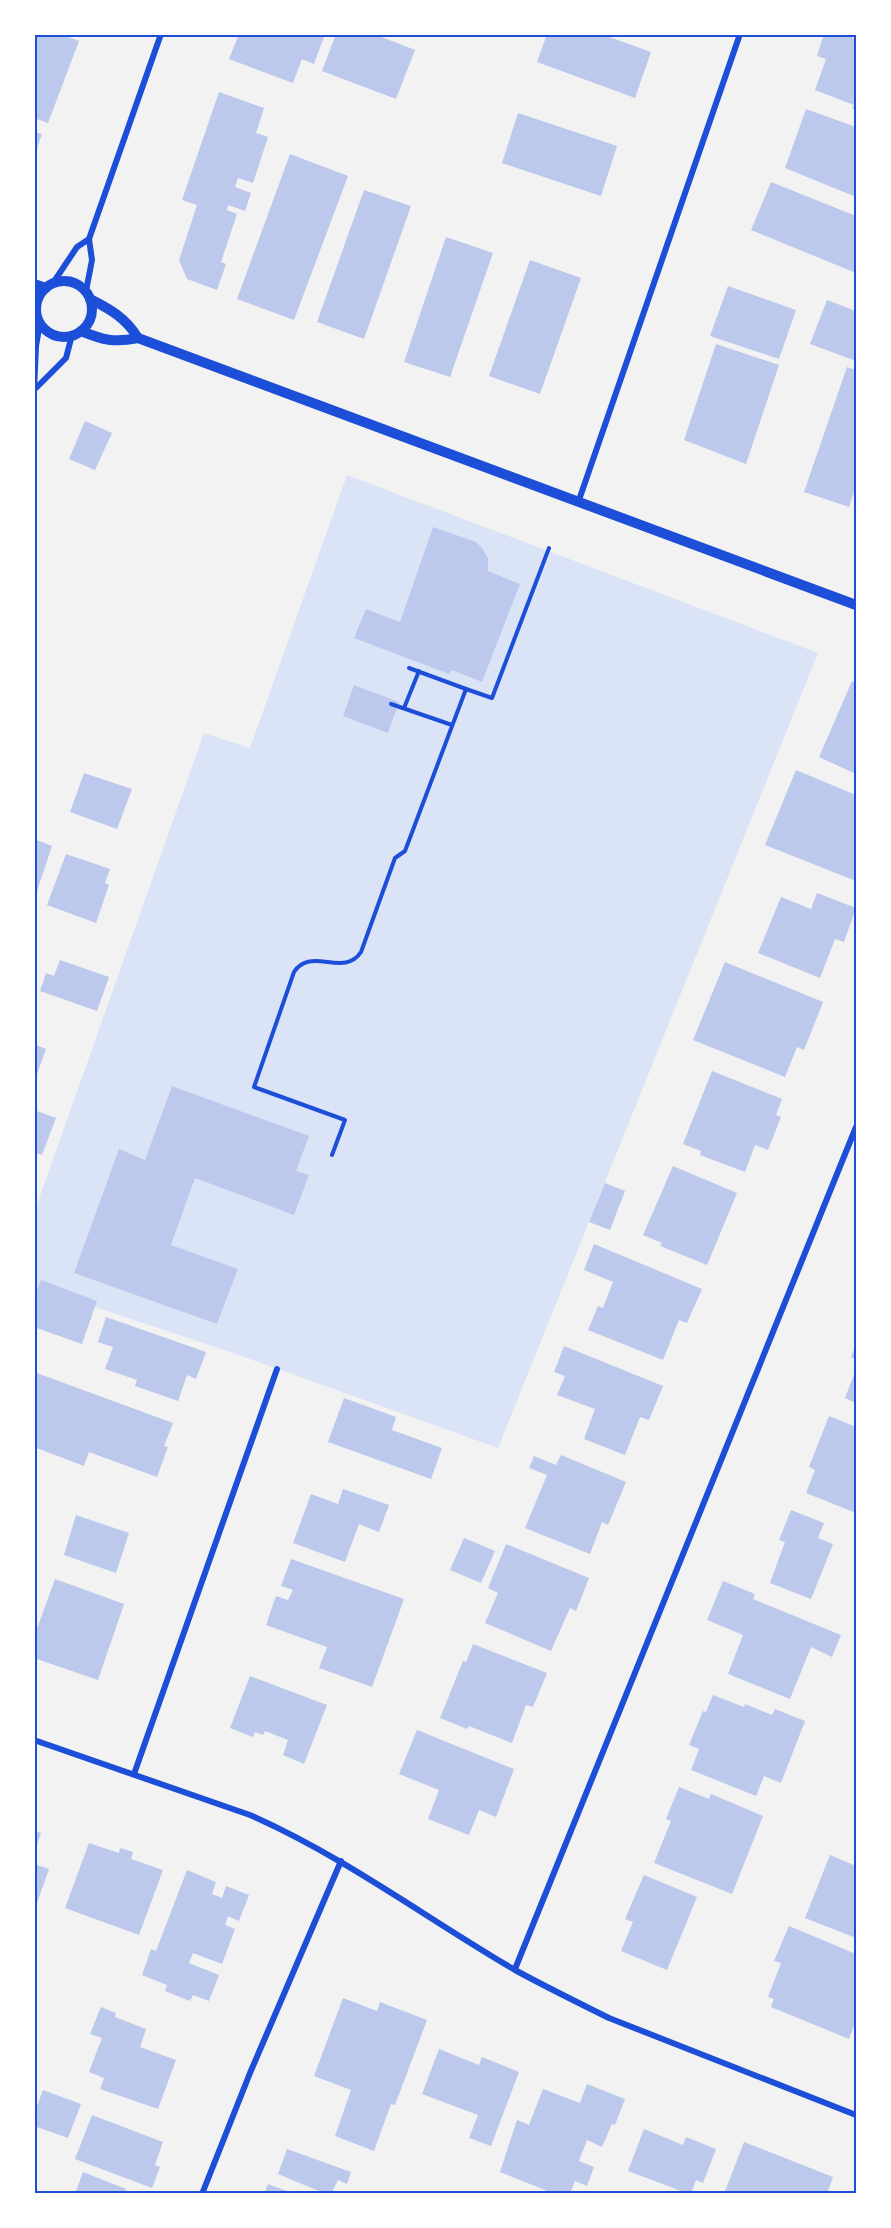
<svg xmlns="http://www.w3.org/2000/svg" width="891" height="2228" viewBox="0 0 891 2228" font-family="'Titillium Web',sans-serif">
<rect width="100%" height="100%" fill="#f2f2f2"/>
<polygon fill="#dbe4f7" points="347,475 818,653 498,1448 233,1353 35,1287 35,1210 204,733 250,748"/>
<g fill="#bdc9ec">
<polygon points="34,34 60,34 79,41 48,123 34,118"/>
<polygon points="239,34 325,34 314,64 302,59 293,83 229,59"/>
<polygon points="336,34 374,34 415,50 396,99 322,71"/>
<polygon points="547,34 601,34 651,52 635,98 537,62"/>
<polygon points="824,34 844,34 856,39 856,110 852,108 854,105 815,90 826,59 817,56"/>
<polygon points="219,92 264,108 256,133 268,137 253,183 238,178 235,187 251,193 245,211 228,205 227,210 237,214 221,262 226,264 217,290 187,279 179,260 197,205 182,200"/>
<polygon points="806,109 856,127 856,197 785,168"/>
<polygon points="518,113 617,146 601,196 502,163"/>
<polygon points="34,132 42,134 35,154 34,154"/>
<polygon points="290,154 348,176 294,320 237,299"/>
<polygon points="771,182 856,216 856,273 751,230"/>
<polygon points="364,190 411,206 364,339 317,322"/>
<polygon points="446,237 493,253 450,377 404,362"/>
<polygon points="530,260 581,278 540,394 489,376"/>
<polygon points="728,286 796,310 779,359 710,336"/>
<polygon points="827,300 856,311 856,361 810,344"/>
<polygon points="716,344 779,365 746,464 684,440"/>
<polygon points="847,367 856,370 856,486 849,507 804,492"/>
<polygon points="85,421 112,433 95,470 69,459"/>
<polygon points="433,527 476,542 482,548 488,558 488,571 520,584 482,682 452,670 449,674 354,638 366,609 400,622"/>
<polygon points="852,681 856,683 856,774 819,757"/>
<polygon points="354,685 399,702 388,733 343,716"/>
<polygon points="796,770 856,795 856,881 765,845"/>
<polygon points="84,773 132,789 117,829 70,812"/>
<polygon points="34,839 52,846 37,891 34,890"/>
<polygon points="66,854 110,869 105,883 109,885 96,923 47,905"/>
<polygon points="817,893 856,908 844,942 835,939 820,978 758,953 781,897 811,909"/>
<polygon points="60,960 109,977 97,1011 40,991 46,973 54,976"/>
<polygon points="725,962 823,1002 804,1050 797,1047 785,1077 693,1040"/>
<polygon points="34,1044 46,1049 35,1080 34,1080"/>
<polygon points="712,1071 782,1099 776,1115 781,1117 768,1150 755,1145 745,1172 700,1155 701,1151 683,1144"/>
<polygon points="172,1086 309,1136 296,1171 309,1175 294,1215 195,1178 171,1245 238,1269 217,1324 74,1273 119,1149 145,1160"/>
<polygon points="34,1110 56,1118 42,1155 34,1152"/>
<polygon points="673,1166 737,1193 707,1265 660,1246 662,1243 643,1235"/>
<polygon points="605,1183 625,1191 610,1230 589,1222"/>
<polygon points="594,1244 702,1289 687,1323 679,1320 663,1360 588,1330 598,1306 603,1308 613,1282 584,1270"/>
<polygon points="41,1280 97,1301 82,1344 34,1327 34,1297"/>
<polygon points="106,1317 206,1352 196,1379 187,1375 178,1401 135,1386 137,1380 105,1369 113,1347 98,1342"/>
<polygon points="856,1344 856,1360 851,1357"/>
<polygon points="564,1346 663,1386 649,1420 640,1417 625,1455 584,1439 595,1409 557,1395 565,1376 554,1372"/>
<polygon points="856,1369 856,1403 845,1398"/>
<polygon points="34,1372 173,1423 164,1446 168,1447 157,1477 89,1452 84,1466 34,1447"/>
<polygon points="344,1398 396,1417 392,1430 442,1448 431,1479 328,1442"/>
<polygon points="829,1416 856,1427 856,1513 806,1493 815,1470 809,1467"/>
<polygon points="561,1455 626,1482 608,1525 602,1522 590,1554 525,1528 547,1475 529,1468 534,1456 556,1465"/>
<polygon points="343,1489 389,1505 379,1532 359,1524 345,1562 293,1543 311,1494 338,1504"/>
<polygon points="791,1510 824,1523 818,1538 833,1544 811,1599 770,1583 785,1542 779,1540"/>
<polygon points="76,1515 129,1533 116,1573 64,1555"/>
<polygon points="464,1538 495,1551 481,1583 450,1570"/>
<polygon points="506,1544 589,1578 576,1611 570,1608 551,1651 485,1623 498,1593 488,1588"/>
<polygon points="291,1559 404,1599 372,1687 319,1668 327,1647 266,1625 276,1596 288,1600 293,1590 281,1586"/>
<polygon points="55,1579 124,1604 98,1680 34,1658 34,1637"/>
<polygon points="723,1581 755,1594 753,1599 841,1635 832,1657 811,1647 790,1699 728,1674 743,1635 707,1620"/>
<polygon points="473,1644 547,1673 533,1707 526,1705 512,1743 469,1726 467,1729 440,1718 463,1661 466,1662"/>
<polygon points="250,1676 327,1705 304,1764 283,1755 288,1740 265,1731 263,1735 255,1732 253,1737 230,1728"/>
<polygon points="713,1695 744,1707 745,1704 772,1715 775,1709 805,1721 781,1783 764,1776 756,1796 691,1770 699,1749 689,1745 703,1711 706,1712"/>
<polygon points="417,1730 514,1769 496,1817 479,1810 469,1835 428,1819 439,1790 399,1774"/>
<polygon points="679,1787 709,1799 711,1794 763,1816 732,1894 654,1863 671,1821 666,1819"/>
<polygon points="34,1831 41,1833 35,1851 34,1851"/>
<polygon points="89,1843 119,1853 120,1848 133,1852 131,1859 163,1870 139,1935 65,1908"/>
<polygon points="830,1855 856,1866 856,1938 805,1918"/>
<polygon points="34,1864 49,1869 35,1909 34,1909"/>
<polygon points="187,1870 216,1882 212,1894 222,1898 226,1886 249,1895 239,1921 228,1916 225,1925 235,1929 222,1964 193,1953 189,1963 219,1975 209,2001 193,1995 190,2001 165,1991 167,1985 142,1975 151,1949 156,1951"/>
<polygon points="644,1875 697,1897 667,1970 621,1951 633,1922 625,1919"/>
<polygon points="789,1926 856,1954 856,2020 849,2039 771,2007 774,1999 768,1997 781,1963 774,1961"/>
<polygon points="343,1998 377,2011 380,2002 427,2020 395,2105 391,2104 374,2151 335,2136 351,2090 314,2076"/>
<polygon points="101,2007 116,2013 115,2017 146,2029 140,2047 176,2060 158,2109 100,2089 104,2078 89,2072 102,2038 90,2034"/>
<polygon points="439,2049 479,2065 482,2057 519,2072 491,2146 469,2138 478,2115 422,2094"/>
<polygon points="587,2084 625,2099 615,2125 612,2124 602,2147 587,2140 579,2161 594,2167 587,2186 575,2181 570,2194 555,2194 500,2172 517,2120 529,2125 543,2089 580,2103"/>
<polygon points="43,2090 81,2104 68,2138 34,2126 34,2114"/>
<polygon points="92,2115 163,2142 155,2165 160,2167 152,2188 75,2159"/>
<polygon points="644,2129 683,2145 686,2137 716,2149 703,2183 696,2180 691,2194 689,2194 628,2171"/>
<polygon points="744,2142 833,2177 827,2194 724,2194"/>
<polygon points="287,2149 351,2172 347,2184 338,2180 331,2194 326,2194 278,2174"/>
<polygon points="83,2172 126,2189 124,2194 75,2194"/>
<polygon points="268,2184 292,2193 292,2194 264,2194"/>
</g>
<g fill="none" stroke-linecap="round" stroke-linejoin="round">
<g stroke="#1d4ed8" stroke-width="4">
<polyline points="409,668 466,689"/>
<polyline points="391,704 452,725"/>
<polyline points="404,708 419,671"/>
<path d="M 332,1155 L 345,1120 L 254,1087 L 294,972 C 311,946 344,978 361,952 L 395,858 L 405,851 L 466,689 L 492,698 L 549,548"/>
</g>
<g stroke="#1d4ed8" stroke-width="6">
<polyline points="53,283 77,247 89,239"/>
<polyline points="86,291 92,260 89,239 161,34"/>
<polyline points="36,388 66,358 72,335"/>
<polyline points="34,390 36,346 40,323"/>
<polyline points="579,500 740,34"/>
<path d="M 34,1740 L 250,1815 C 345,1857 426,1918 515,1970 C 546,1987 577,2002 609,2018 L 856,2115"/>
<polyline points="134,1774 277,1369"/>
<polyline points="515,1969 856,1127"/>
<polyline points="202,2194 250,2073 341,1861"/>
</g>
<g stroke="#1d4ed8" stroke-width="10">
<circle cx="64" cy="309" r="28"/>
<polyline points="34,284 46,288"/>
<path d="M 90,299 C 110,309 126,318 138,338"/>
<path d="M 81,331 C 103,340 114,343 138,338 L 856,605"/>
</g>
</g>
<rect width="891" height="2228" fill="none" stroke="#ffffff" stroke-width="72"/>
<rect x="36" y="36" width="819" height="2156" fill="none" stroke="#1d4ed8" stroke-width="2"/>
</svg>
